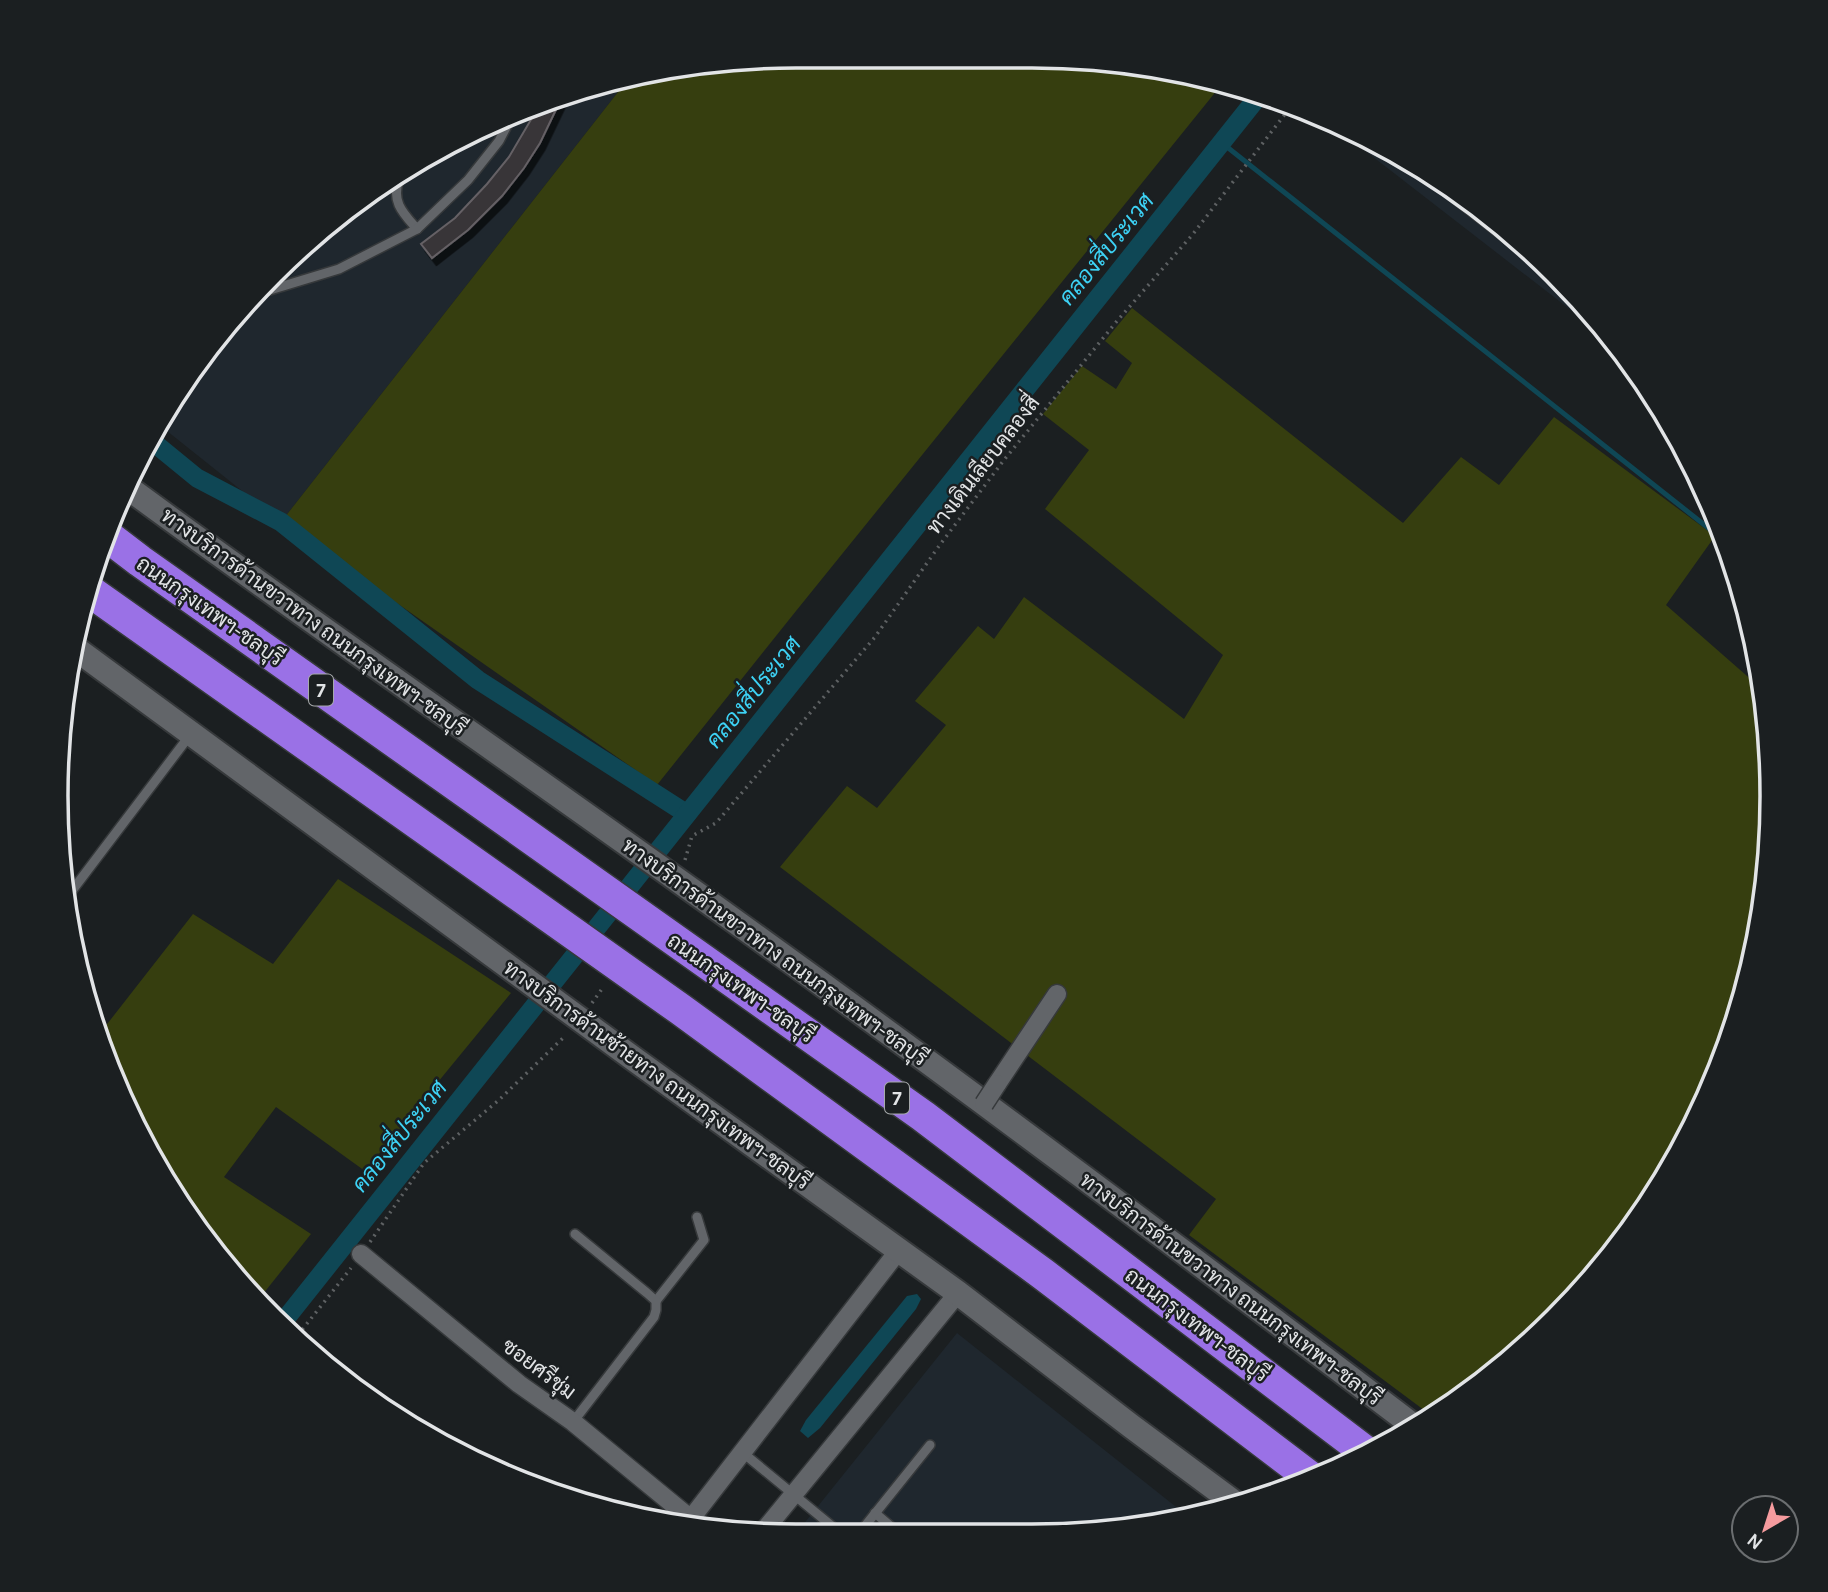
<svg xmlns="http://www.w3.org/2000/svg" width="1828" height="1592" viewBox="0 0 1828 1592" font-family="Karla,Sarabun,sans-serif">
<defs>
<filter id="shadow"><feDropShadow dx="4.5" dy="7" stdDeviation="0" flood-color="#0009"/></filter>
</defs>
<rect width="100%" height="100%" fill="#1b1f21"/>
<g fill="#1f272e">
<polygon points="629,78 281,522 162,427 209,346 308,239 468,132 605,81"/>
<polygon points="1328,122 1402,155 1520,239 1621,349"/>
<polygon points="957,1333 1185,1514 1081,1534 794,1536"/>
</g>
<g fill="#363e0f">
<polygon points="796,56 1129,62 1222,84 796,611 657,785 281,522 629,78"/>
<polygon points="1132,308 1403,523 1461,457 1499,485 1554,417 1715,536 1666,605 1763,690 1766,700 1770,845 1747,988 1696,1124 1619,1247 1520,1353 1432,1416 1189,1235 1216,1199 780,867 847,786 877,808 946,725 915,701 978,626 994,639 1024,597 1184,719 1223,655 1045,509 1089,450 1043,414 1082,366 1116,389 1132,363 1105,341"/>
<polygon points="338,879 511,993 365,1171 276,1107 224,1177 311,1234 263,1294 231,1272 155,1166 97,1037 193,914 273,964"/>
</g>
<polygon fill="#0f4755" points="917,1294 921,1299 916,1309 820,1428 808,1438 800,1431 806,1420 907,1296"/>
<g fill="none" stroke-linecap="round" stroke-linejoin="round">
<polyline stroke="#0f4755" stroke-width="5" points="1222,143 1726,542"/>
<g stroke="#0f4755" stroke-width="19">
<polyline points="153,442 197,478 281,522 478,680 687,814"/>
<polyline points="283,1322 1261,93"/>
</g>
</g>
<polygon fill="#373437" stroke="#656165" stroke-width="2" filter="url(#shadow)" points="562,97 540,143 524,168 502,196 468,230 432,258 421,244 455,218 487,184 509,157 539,106"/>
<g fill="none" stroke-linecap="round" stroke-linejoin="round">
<g stroke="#36393b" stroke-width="12">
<g id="service">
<polyline points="1395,152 1551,273"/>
<path d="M 399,179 C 391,202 403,213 417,229"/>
<polyline points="260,291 270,290 339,269 417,229 468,180 499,141 512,116"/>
<polyline points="68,896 190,735"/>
<polyline points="656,1301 704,1240 697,1217"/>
<polyline points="573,1422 654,1317 656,1310 656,1301 647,1293 575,1234"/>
<polyline points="742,1452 844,1536"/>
<polyline points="875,1513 901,1535"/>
<polyline points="857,1536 930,1445"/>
</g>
</g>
<g stroke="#36393b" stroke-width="21">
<g id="minor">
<polyline points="997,1084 1057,994"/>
<polyline points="361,1254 519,1384 573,1422 691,1519"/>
<polyline points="686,1525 899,1250"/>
<polyline points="762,1533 958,1293"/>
</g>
</g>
<g stroke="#36393b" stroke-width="28">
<g id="secondary">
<path d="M 127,487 C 329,636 537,778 740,925 C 968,1089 1192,1258 1415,1427"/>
<polyline points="76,649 634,1059 958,1293 1131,1426 1236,1504"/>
</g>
</g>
<g stroke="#36393b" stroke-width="35">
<g id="motorway">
<polyline points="106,535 140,561 923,1116 1367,1453"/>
<polyline points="91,592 680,1009 1043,1274 1311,1478"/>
</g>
</g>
<g stroke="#5e6163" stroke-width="3.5" stroke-dasharray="2 5" stroke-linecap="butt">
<polyline points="685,860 692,836 716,823 875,637 939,546 1004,460 1117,321 1193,234 1292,105"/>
<polyline points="592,1003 604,986"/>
<polyline points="370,1242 424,1163 499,1100 565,1036"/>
<polyline points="298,1335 351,1268"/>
</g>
<use href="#service" stroke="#626569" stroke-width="9"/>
<use href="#minor" stroke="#626569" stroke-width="18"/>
<use href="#secondary" stroke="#626569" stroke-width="24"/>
<use href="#motorway" stroke="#9a71e6" stroke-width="32"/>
<g stroke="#36393b" stroke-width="21" stroke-linecap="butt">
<polyline id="minor-bridge" points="984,1104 997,1084"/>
</g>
<use href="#minor-bridge" stroke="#626569" stroke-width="18"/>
</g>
<g text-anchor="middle" stroke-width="5" stroke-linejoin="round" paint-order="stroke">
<g fill="#1b1f21" stroke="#a6a9ab" stroke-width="2">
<rect x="309" y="674.5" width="24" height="31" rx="5"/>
<rect x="885" y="1082.5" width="24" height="31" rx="5"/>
</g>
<g font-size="19" font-weight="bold" fill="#e2e4e6">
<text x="321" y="697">7</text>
<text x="897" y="1105">7</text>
</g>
<g font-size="21" fill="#e2e4e6" stroke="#1b1f21">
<text transform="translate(983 465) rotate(-52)" y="7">ทางเดินเลียบคลองสี่</text>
<text transform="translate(210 611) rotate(35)" y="7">ถนนกรุงเทพฯ-ชลบุรี</text>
<text transform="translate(314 622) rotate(36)" y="7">ทางบริการด้านขวาทาง ถนนกรุงเทพฯ-ชลบุรี</text>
<text transform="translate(775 952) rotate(36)" y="7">ทางบริการด้านขวาทาง ถนนกรุงเทพฯ-ชลบุรี</text>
<text transform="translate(741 988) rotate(35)" y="7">ถนนกรุงเทพฯ-ชลบุรี</text>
<text transform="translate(657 1075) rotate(36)" y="7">ทางบริการด้านซ้ายทาง ถนนกรุงเทพฯ-ชลบุรี</text>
<text transform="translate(1231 1289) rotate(37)" y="7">ทางบริการด้านขวาทาง ถนนกรุงเทพฯ-ชลบุรี</text>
<text transform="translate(1197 1325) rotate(37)" y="7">ถนนกรุงเทพฯ-ชลบุรี</text>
<text transform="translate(539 1369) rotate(37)" y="7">ซอยศรีชุ่ม</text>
</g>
<g font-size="23" font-style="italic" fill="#3dd2f5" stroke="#1b1f21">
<text transform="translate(1106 249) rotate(-51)" y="8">คลองสี่ประเวศ</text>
<text transform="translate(753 692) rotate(-51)" y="8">คลองสี่ประเวศ</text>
<text transform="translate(399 1136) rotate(-51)" y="8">คลองสี่ประเวศ</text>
</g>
</g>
<path d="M0 0H1828V1592H0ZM796 68H1032A728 728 0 0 1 1760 796V796A728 728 0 0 1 1032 1524H796A728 728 0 0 1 68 796V796A728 728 0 0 1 796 68Z" fill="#1b1f21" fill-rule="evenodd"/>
<path fill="none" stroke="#e2e4e6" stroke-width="3.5" d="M796 68H1032A728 728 0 0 1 1760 796V796A728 728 0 0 1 1032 1524H796A728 728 0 0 1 68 796V796A728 728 0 0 1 796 68Z"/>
<g transform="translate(1765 1529) rotate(219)"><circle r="33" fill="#1b1f21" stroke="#6b6e70" stroke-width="2"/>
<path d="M0-5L12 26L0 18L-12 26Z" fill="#f59b9e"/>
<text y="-10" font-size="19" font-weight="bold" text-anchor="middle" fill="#e2e4e6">N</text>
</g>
</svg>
